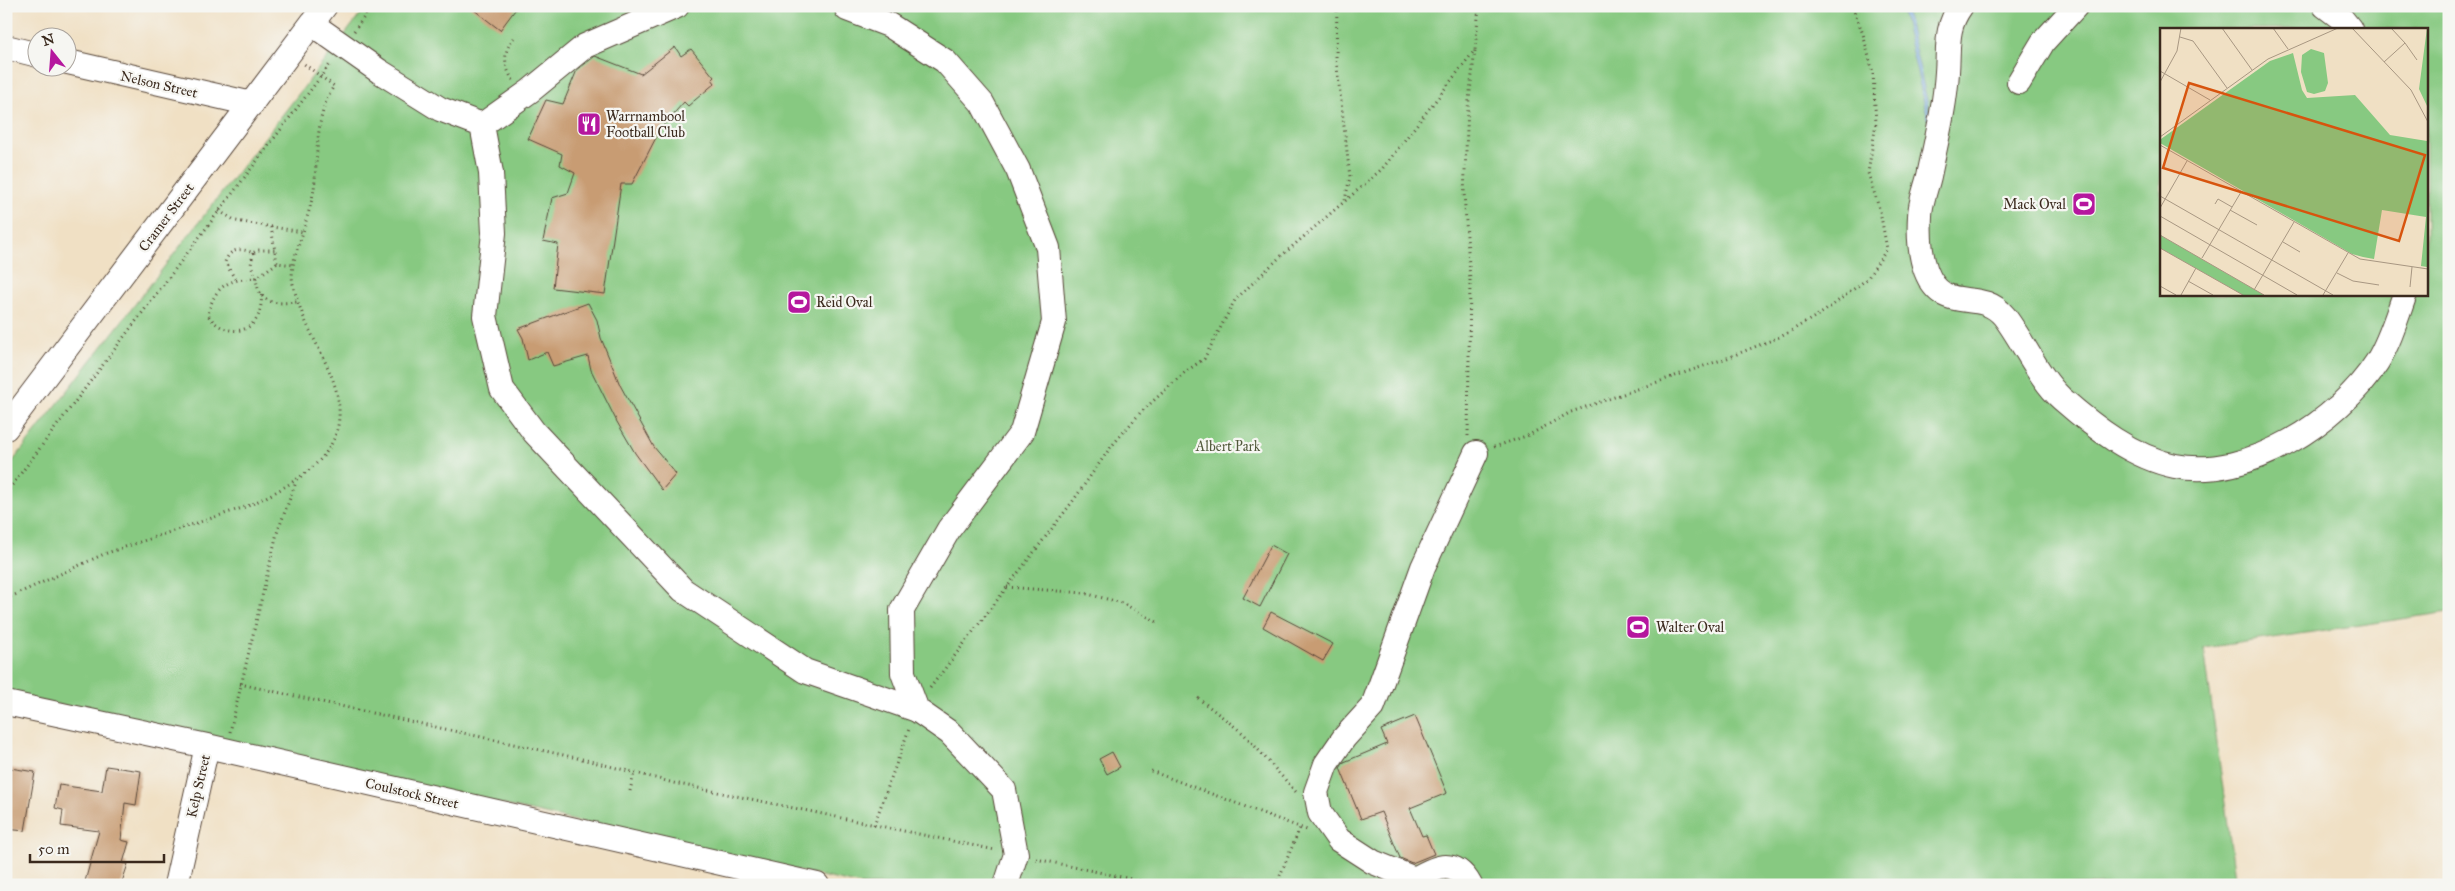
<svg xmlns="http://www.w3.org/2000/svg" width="2455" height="891" viewBox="0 0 2455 891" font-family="'IM FELL Great Primer',serif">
<rect width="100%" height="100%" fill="#f6f6f2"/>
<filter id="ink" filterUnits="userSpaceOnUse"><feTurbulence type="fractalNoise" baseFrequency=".02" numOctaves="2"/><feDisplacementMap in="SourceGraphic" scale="10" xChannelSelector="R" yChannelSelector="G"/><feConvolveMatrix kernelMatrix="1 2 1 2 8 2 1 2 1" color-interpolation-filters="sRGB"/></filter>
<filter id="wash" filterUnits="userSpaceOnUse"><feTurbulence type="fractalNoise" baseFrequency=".0096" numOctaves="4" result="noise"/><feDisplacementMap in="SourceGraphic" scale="20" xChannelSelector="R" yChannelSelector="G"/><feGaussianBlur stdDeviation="1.12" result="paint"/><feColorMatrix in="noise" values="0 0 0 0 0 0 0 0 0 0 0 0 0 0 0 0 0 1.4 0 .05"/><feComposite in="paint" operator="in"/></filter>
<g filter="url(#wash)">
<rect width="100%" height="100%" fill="#f0e0c4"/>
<path fill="#87c981" stroke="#617a50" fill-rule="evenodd" d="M 367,6 L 2449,6 L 2449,612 L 2204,648 L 2236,885 L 861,885 L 6,693 L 6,470 ZM 2161,29 L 2426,29 L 2426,294 L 2161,294 Z"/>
<polygon fill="#71ace2" stroke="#566b80" points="1901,6 1905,6 1936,139 1934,144"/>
<g id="blocks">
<g fill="#c89c73">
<polygon points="469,6 518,6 500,30"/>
<polygon points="675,47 681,56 691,49 714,77 712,79 715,83 688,106 684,102 661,128 632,184 621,184 605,294 553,288 558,244 543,241 552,198 568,193 575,173 560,165 562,154 528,139 546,100 563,104 577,70 595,56 641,74"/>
<polygon points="588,303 597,320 601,338 620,385 654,447 676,474 662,490 635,453 617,422 591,370 588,356 553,366 547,352 528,360 523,338 518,329"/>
<polygon points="1271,545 1287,554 1260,607 1243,598"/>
<polygon points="1271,612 1333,644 1323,661 1263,627"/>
<polygon points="1415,716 1447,793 1410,808 1422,836 1426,835 1434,854 1412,863 1400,858 1381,812 1361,819 1340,768 1344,762 1387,744 1381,730"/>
<polygon points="1112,752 1120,767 1107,774 1099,759"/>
<polygon points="106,766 141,771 136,805 125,803 121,840 129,842 123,863 128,864 121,885 84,885 99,831 61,826 63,810 55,808 59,785 102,791"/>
<polygon points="10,768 35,772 25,831 6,829 6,788"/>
</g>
</g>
</g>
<g filter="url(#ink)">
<use href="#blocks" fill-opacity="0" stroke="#564537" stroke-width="1"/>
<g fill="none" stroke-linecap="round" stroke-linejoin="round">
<g stroke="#564537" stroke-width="26">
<g id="minor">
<path d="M 1961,6 C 1945,28 1949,46 1947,72 C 1945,107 1936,142 1929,176 C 1926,189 1920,203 1920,216 C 1919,233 1920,255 1926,271 C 1944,317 1979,286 2004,316 C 2022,339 2040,380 2062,399 C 2094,427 2132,457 2175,466 C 2248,481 2339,421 2377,362 C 2390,341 2397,316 2405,294"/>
<polyline points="2325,6 2342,19 2350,29"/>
<polyline points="847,9 889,25 945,61 982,103 1018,170 1048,248 1054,322 1022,432 949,529 902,610 903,673 917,710"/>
<polyline points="312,24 379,71 440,109 482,125 491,173 494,233 485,316 502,389 534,432 683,590 805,671 917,710 950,733 1004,790 1016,854 1006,885"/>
<polyline points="6,47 38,55"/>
<polyline points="68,62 252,104"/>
<polyline points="2019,82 2043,42 2076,6"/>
<polyline points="482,125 530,91 585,46 677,6"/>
<polyline points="6,428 325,6"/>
<polyline points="6,703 207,746 817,885"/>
<path d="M 1415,879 C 1437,866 1455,858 1470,885"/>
<polyline points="176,885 207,746"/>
<polyline points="1420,885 1415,879 1373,862 1339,840 1320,813 1316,792 1326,764 1344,738 1373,706 1423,567 1476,453"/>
</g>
</g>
<g stroke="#564537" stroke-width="3" stroke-dasharray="1 4" stroke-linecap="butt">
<polyline points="1337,6 1336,59 1350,177 1345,200"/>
<polyline points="354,31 372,6"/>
<path d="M 513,80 C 503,65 503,51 514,38"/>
<polyline points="219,211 236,221 303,232"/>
<polyline points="271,227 277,263 294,265"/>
<path d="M 253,253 L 251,265 L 256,278 C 228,279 214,286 208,315 C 219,332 245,338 257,318 C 261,311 261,303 262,295"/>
<path d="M 277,263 L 256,278 C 259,305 274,304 297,302"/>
<path d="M 235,279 L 225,262 C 230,249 240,247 253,253 L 258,250 L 276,250"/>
<polyline points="1468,436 1470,280 1464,193 1468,108 1475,50"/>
<polyline points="1494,447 1529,435 1571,412 1727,358 1782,336 1825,311 1867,279 1887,249 1880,211 1868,173 1876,123 1873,73 1863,34 1852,6"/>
<polyline points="6,493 331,63"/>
<polyline points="1007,587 1084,593 1122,603 1159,623"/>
<path d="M 6,599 L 104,554 L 248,506 C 310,476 363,445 328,368 C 315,339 300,316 293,284 C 289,265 300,244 305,225 C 308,214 312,201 314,189 C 318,156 315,114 334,86 L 304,64"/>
<polyline points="240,684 586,760 674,783 995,850"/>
<polyline points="930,688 1073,501 1110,448 1140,413 1185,372 1204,359 1235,300 1279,258 1382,169 1475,50 1479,6"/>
<polyline points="1198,698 1244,734 1296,792"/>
<polyline points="230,732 277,533 296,482"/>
<polyline points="1151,771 1307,830"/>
<polyline points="630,791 634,773"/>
<polyline points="874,825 909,729"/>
<polyline points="1036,859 1160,885"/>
<polyline points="1276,885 1300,828"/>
</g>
<use href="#minor" stroke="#fff" stroke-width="24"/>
</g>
</g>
<defs>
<g id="restaurant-square" transform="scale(1.25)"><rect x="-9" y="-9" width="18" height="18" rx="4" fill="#b5179e" stroke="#f6f6f2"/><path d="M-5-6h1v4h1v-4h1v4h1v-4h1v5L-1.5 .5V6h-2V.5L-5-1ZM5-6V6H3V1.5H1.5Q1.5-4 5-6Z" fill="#fff"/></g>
<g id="stadium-square" transform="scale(1.25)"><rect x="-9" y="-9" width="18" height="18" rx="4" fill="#b5179e" stroke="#f6f6f2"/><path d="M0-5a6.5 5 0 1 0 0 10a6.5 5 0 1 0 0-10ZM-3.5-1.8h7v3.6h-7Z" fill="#fff"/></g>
</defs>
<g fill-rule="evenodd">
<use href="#restaurant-square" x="589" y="124"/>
<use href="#stadium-square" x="2084" y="204"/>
<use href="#stadium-square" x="799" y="302"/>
<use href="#stadium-square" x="1638" y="627"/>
</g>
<g text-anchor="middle" stroke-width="4.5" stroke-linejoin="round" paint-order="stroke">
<g font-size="14" fill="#3b2a1e" stroke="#f6f6f2">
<text transform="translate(159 84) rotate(13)" y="5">Nelson Street</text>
<text transform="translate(166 217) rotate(-53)" y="5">Cramer Street</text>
<text transform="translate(198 786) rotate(-77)" y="5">Kelp Street</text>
<text transform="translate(412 793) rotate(13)" y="5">Coulstock Street</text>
</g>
<g font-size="14" fill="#3b2a1e" stroke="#f6f6f2" text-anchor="start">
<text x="606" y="121">Warrnambool<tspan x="606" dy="16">Football Club</tspan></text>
<text x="2066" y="209" text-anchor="end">Mack Oval</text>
<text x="816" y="307">Reid Oval</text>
<text x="1656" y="632">Walter Oval</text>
</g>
<g font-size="14" fill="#525a3c" stroke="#f6f6f2">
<text x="1228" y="451">Albert Park</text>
</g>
</g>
<g transform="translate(2160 28)">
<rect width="268" height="268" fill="#f0e0c4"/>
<path d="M 267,0 L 268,0 L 267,78 L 259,61 ZM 151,21 L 164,25 L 168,55 L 165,63 L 154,66 L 147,64 L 141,44 L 142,27 ZM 133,25 L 142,62 L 147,70 L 195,67 L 230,107 L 267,113 L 267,239 L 261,238 L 266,189 L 222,182 L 214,231 L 203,229 L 192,226 L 0,115 L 1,111 L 110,33 ZM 0,207 L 104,267 L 83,267 L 0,220 Z" fill="#87c981"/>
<path fill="none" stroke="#a89782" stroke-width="1" d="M 62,0 L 92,42M 113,0 L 128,21M 192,0 L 251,62 L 268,94M 20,9 L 33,13 L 67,60M 245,15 L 257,32M 224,34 L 245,15 L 231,0M 0,43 L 50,72M 0,54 L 17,23 L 21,0M 0,109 L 108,31 L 178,0M 0,117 L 200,231 L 268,241M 0,168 L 173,267M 55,176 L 58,171 L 72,179M 0,180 L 27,133M 70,182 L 97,197M 0,188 L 137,267M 0,207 L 104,267M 123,214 L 140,224M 0,220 L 83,267M 42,230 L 81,164M 177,245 L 193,253 L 219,257M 28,253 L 53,267M 0,258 L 16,267M 250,259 L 252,239M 94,262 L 134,194M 21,267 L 36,240M 163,267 L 188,225"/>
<path fill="#d7540e" fill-opacity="0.15" stroke="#d7540e" stroke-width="2.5" d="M 29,55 L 265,127 L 239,213 L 3,140 Z"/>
<rect width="268" height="268" fill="none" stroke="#3b2a1e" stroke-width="2.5"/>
</g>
<rect width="2455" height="891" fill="none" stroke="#f6f6f2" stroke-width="25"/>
<g transform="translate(52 52) rotate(343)"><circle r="24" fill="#f6f6f2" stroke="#aba49d"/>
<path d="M0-4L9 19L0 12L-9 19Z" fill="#b5179e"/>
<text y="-8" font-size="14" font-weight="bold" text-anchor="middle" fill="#3b2a1e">N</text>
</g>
<path d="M30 854v8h134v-8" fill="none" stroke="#3b2a1e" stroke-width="2.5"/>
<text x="38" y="854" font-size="15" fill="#3b2a1e" stroke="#f6f6f2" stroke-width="4" paint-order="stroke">50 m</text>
</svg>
